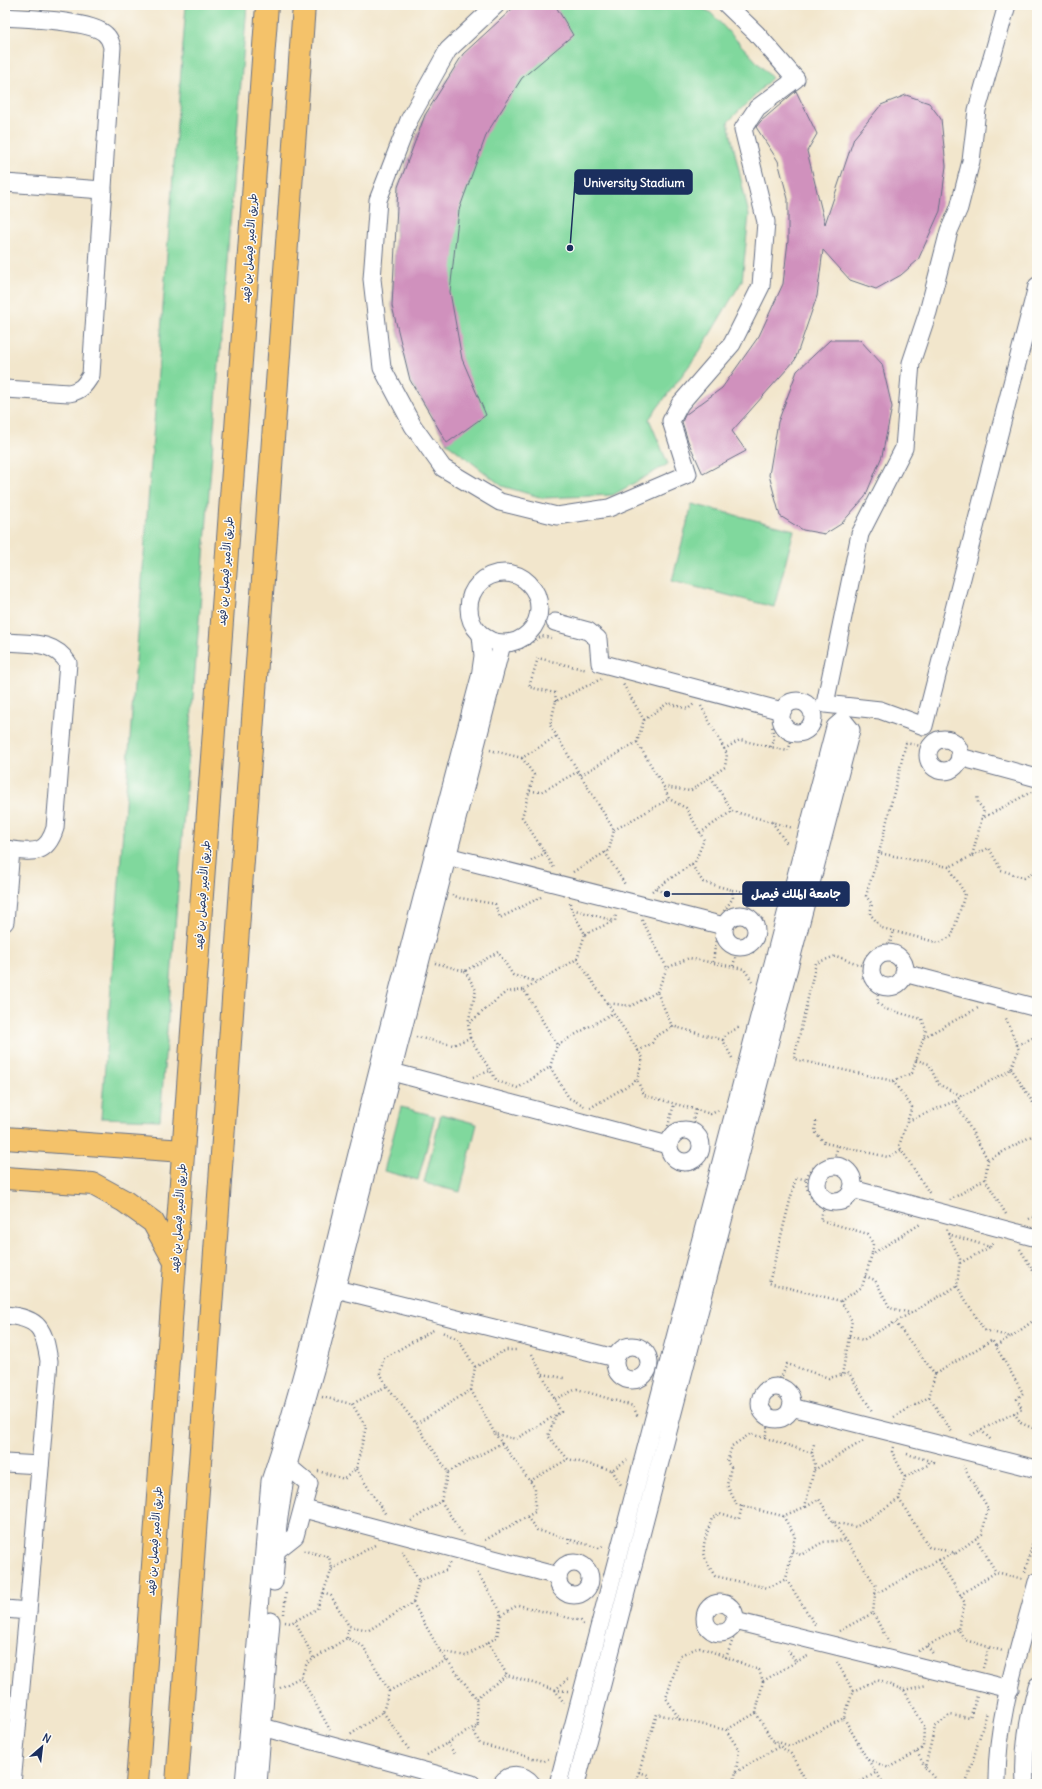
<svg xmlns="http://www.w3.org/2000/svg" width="1042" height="1789" viewBox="0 0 1042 1789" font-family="Delius,'Playpen Sans Arabic',sans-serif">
<rect width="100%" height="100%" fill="#fdfcf7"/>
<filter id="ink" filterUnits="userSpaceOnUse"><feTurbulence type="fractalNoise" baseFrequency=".025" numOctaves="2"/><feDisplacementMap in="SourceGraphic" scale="8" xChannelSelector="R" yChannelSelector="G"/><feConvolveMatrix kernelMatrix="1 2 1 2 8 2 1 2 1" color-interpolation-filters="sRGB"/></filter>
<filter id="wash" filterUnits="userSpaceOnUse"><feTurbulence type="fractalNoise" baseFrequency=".012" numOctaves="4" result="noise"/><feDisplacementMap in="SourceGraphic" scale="16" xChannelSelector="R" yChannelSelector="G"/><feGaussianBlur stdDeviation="0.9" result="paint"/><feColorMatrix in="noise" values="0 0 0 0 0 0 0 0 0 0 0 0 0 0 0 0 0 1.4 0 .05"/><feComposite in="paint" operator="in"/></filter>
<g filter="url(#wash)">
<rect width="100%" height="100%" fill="#f2e6cc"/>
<g fill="#80d89d" stroke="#4e847e">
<polygon points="186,5 247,5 160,1120 101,1118"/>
<polygon points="522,5 693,5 710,12 772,78 728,122 749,215 742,281 698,354 649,419 668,464 613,495 543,498 502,486 447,443 410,380 392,306 398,187 425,115 463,54"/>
<polygon points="692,504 794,530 774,607 672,581"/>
<polygon points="401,1107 435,1116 418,1180 384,1171"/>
<polygon points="441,1114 477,1124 460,1192 424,1183"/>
</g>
<g id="blocks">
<g fill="#d091bd">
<polygon points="522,5 555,5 573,35 522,78 487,133 459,210 450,292 462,359 486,415 447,443 410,380 392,306 398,187 425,115 463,54 512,9"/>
<polygon points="796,91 817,134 807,151 825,224 854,138 881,105 906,95 929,103 941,119 946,166 940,211 918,260 901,275 876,289 850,280 823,250 817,296 795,360 732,431 746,451 703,474 688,441 682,422 685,415 722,388 759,336 783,284 788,241 788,199 778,161 756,127 761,121"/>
<polygon points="830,340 860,340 882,364 892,407 882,456 865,497 841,524 825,534 803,530 780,516 769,475 778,422 797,371"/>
</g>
</g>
</g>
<g filter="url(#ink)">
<use href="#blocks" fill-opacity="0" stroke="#666f84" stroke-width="1"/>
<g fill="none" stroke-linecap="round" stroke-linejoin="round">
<g stroke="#666f84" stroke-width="19">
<g id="minor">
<polyline points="496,5 448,50 409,120 378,200 372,279 382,368 413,426 443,468 500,502 557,516 609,508 688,474 671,421 680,404 732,344 761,286 766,222 743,129 757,108 796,79 756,33 727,5"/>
<polyline points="1007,5 977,110 971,161 959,208 949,231 928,312 911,363 904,448 860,534 825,704 880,710 924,726 1037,286"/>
<path d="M 5,17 C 25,19 96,20 107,36 C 110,39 111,44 112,47 L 91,375 C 85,385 81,391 69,393 L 5,389"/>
<polyline points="5,183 103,190"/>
<circle cx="504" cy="608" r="35"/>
<polyline points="555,622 588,631 598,639 600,663 782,711"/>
<path d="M 5,642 C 29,644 54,640 68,663 L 55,828 C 46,857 31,852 5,849"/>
<circle cx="797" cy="717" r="16"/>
<circle cx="944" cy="755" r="16"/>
<polyline points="960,757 1037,778"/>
<polyline points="447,856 724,926"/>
<circle cx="740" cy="931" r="16"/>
<polyline points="5,922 11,850"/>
<circle cx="888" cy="970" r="17"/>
<polyline points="904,973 1037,1008"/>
<polyline points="392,1072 668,1145"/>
<circle cx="685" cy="1146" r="16"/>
<circle cx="835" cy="1184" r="18"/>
<polyline points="852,1189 1037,1238"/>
<polyline points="336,1289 615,1358"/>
<path d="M 5,1315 C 40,1318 44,1329 49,1361 L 28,1611"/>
<circle cx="632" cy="1363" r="17"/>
<circle cx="776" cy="1403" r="16"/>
<polyline points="791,1407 1037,1469"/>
<polyline points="5,1463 40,1465"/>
<polyline points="304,1509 558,1576"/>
<polyline points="276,1551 295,1536 309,1484 288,1466"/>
<circle cx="574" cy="1579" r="16"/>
<polyline points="274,1582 278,1524 286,1472 319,1356 502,644"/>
<circle cx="720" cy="1618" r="15"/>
<polyline points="5,1609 28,1611 12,1784"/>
<polyline points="735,1621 1010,1689"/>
<polyline points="262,1727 472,1784"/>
<path d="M 244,1784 L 270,1481 C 307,1371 331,1256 360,1142 C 398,987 439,832 480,677 L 483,656 L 481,635"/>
<polyline points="258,1784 271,1621"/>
<path d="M 501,1784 C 509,1772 524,1773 532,1784"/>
<polyline points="558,1784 835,727 843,720 851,730 576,1784"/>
<path d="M 997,1784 C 996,1716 1020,1647 1037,1582"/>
<path d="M 1025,1784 C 1023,1748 1028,1721 1037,1686"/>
</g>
</g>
<g stroke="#666f84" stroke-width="24">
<g id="major">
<polyline points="5,1138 183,1151"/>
<polyline points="5,1178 93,1184 124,1201 153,1222 175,1262"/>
<polyline points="137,1784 267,5"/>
<polyline points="177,1784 304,5"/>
</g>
</g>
<g stroke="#666f84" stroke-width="2.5" stroke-dasharray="1 3" stroke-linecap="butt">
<polyline points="515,652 542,636 551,638"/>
<polyline points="556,701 555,693 529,687 538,658 587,670"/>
<polyline points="644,720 668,703 688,709 695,703"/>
<polyline points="637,742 664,787 690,791 725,767 727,754 701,706"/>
<polyline points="771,747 774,741 772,724"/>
<polyline points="930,748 906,743 879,853 949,867 972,856 984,810 978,803 977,795"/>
<polyline points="724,749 740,740 788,751 792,739 812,736 818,729"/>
<polyline points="490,750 522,758 557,736"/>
<polyline points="522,758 534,775 522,817 545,853"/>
<polyline points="581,775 637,742 644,720 623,684"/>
<polyline points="711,777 732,811 793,828"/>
<polyline points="530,791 541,792 579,771"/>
<polyline points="981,819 1031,792"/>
<polyline points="772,822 788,845"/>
<polyline points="614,830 669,799 664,787"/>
<polyline points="700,833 732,811"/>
<polyline points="605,852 626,886"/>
<polyline points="879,853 866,896 872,904 870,914 882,928 939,943 952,936 965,894 949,867"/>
<polyline points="972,856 989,848 1001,870 1024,878 1037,870"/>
<polyline points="531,861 545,853 554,868"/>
<polyline points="692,865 703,882 732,890"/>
<polyline points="573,872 609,850 614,830 550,725 556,701 601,679"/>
<polyline points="657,888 664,894"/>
<polyline points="652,891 695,862 704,840 686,808 669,799"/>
<polyline points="452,895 460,898 495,904 500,918 543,896"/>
<polyline points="570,903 571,909 615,921 616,913"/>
<polyline points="724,911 733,898 732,890 768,895 777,889"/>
<polyline points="642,920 667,968 689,958 744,969 752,981"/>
<polyline points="585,934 614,921"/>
<polyline points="577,959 607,1003 631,1006 657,992 672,1026 723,1040"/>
<polyline points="713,962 716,939"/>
<polyline points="435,963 465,971 498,952 513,975 538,982 577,959 585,934 571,909"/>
<path d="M 861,965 L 836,956 L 816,963 L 794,1059 L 893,1081 L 912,1073 L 926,1030 L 922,1019 L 885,1009 L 877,1002 C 881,991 871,986 863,980 C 861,956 868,950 890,943 L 894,931"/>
<polyline points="733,966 736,955 753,952 763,935 762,918 748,907 752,892"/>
<polyline points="465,971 476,990 468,1023"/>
<polyline points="524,990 538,982"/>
<polyline points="657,992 667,968"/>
<polyline points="607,1003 643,1058 637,1080"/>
<polyline points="416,1037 453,1045 470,1038 497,1081 518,1088 550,1067 569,1098 585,1106"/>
<polyline points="924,1037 978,1008"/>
<polyline points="470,1038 468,1024 506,992 524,990 557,1045"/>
<polyline points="1017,1045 1037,1036"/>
<polyline points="638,1051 652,1043 655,1037 674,1026"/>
<polyline points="732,1058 723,1040 726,1034 740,1027"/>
<polyline points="916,1060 929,1064 938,1084 962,1096 1009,1071 1019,1050 1005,1016"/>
<polyline points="550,1067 557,1045 613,1013"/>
<polyline points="1011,1068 1037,1109"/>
<polyline points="473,1077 490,1071"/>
<polyline points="893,1081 912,1107 899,1146 930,1194"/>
<polyline points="955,1101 962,1096"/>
<polyline points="590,1108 637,1080 644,1095 711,1114 719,1110"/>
<path d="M 696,1110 L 693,1120 C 699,1129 706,1131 709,1143"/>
<polyline points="816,1121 815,1132 825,1143 888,1157 901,1150"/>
<polyline points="908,1121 955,1101 988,1160"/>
<polyline points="667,1130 674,1104"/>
<path d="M 838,1146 L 834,1160 C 828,1162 821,1163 816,1166 C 798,1177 808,1201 824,1208 L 820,1220 L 868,1234 L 873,1244 L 872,1253"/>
<path d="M 667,1160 C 677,1174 693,1173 705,1162"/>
<polyline points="817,1183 796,1177 769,1283 841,1301 862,1287 872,1254 922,1223"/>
<polyline points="950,1200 985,1179"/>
<polyline points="1006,1214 985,1179 988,1160 1037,1133"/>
<polyline points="1029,1219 1037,1215"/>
<polyline points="948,1234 990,1247 993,1242"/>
<polyline points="1020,1249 1037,1277"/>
<polyline points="960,1263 990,1247"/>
<polyline points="865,1276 875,1280 890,1308 911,1313 957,1286 960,1259 946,1229"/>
<polyline points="957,1286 984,1330 1011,1337 1037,1318"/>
<polyline points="841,1301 852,1321 842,1375"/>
<polyline points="849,1336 863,1340 895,1322"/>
<polyline points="996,1346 1010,1337"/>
<polyline points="475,1367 506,1350 516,1350"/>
<polyline points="543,1374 564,1378"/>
<polyline points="935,1374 992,1340 1023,1393 1017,1399 1022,1409 969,1436"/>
<polyline points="387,1386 416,1424 471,1390 475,1367 458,1339 442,1332"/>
<polyline points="471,1390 495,1434 516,1439 561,1412 532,1354"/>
<polyline points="322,1397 352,1404 387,1386 380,1373 384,1358 435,1329"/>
<polyline points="929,1397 952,1432"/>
<polyline points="555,1399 577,1389 633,1406 638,1417"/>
<polyline points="1014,1413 1021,1423 1037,1430"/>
<polyline points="556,1415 548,1436 568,1459 612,1470 627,1460"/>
<polyline points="894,1417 929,1397 935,1374 895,1322 911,1313"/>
<polyline points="981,1430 992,1441"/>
<path d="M 765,1438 L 750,1434 L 732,1446 L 727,1462 L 731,1467 L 727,1485 L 737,1505 L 783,1516 L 805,1507 L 815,1465 L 812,1453 L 765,1438 L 768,1428 C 758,1415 746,1400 761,1386 C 768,1380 772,1379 781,1378 L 787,1364 L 829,1378 L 849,1373 L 872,1411"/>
<polyline points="812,1453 814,1444"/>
<polyline points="907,1454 934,1462 935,1459"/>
<polyline points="356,1469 386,1515"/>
<polyline points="612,1470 621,1485"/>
<polyline points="814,1470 863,1441"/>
<polyline points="318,1471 344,1479 356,1469 366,1427 352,1404"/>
<polyline points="448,1472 502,1443"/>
<polyline points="905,1477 928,1465 930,1460"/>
<polyline points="530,1481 568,1459"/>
<polyline points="899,1499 929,1547 956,1553 982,1534 988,1508 963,1466"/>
<polyline points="441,1501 463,1535"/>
<path d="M 742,1506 L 739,1519 L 720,1513 L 712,1518 C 703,1546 698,1550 715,1576 L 768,1588 L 786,1579 L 816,1626"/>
<polyline points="806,1507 819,1499 833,1522 856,1527 899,1499 905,1477 892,1452 893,1447"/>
<polyline points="783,1516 795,1536 786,1579"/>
<polyline points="527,1517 537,1530 599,1548 605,1545"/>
<polyline points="411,1521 441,1501 448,1472 416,1424"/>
<polyline points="833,1522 846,1540"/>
<polyline points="976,1538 996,1572"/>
<polyline points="485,1540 535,1512 535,1488 495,1434"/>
<polyline points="569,1544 569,1539"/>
<polyline points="792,1551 801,1555 823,1542 846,1540 876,1586 873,1613"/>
<polyline points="939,1560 955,1553"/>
<polyline points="332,1569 377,1544"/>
<polyline points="1025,1572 1037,1526"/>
<polyline points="419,1581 446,1570 450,1562"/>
<polyline points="323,1593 331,1596 349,1626 369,1630 413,1603 419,1581 402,1551"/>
<polyline points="875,1594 939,1560 965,1603 958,1629"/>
<polyline points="960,1595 996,1572 1023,1579"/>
<polyline points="413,1603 440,1651 466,1656 497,1637 501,1612 476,1570"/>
<polyline points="284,1614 286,1591"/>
<polyline points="501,1615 518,1605 581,1621 584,1626"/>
<polyline points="295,1621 314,1659"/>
<polyline points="285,1622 291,1623 317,1609 332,1569 329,1557 301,1550"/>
<polyline points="839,1631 873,1613 889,1643"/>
<polyline points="347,1638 349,1626"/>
<polyline points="488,1642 507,1675 555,1690 564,1703"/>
<polyline points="927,1646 934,1655"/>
<polyline points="918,1651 958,1629 965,1640 1003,1651"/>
<polyline points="726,1658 734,1636"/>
<polyline points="796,1662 810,1655"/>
<polyline points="983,1668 989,1647"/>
<polyline points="301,1677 330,1730"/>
<polyline points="763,1681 796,1662 788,1650"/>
<polyline points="280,1688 301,1677 307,1663 347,1638 363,1646 389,1691 383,1712 350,1735"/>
<polyline points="555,1690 569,1678"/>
<polyline points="555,1690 568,1691"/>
<polyline points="904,1690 927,1685"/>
<polyline points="389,1691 447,1660 440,1651"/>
<polyline points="476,1698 507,1675"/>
<polyline points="383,1712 410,1751"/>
<polyline points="756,1713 772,1740 790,1746 844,1718 853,1691 837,1662"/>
<polyline points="844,1718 867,1759 889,1768 923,1748 924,1726 904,1690 877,1680 853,1691"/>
<polyline points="680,1720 666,1698 680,1655 700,1647 759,1670 763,1681 756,1713 726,1730"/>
<polyline points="478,1725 474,1731 480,1744 544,1761 549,1758"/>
<polyline points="774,1742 791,1754 808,1784"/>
<polyline points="447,1743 455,1754"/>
<polyline points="917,1752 925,1767"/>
<polyline points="427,1755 478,1725 476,1698 447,1660"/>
<polyline points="868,1760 884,1784"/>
<polyline points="639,1772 648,1775 650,1784"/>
<polyline points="736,1772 780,1746"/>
<polyline points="635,1784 657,1714 726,1730 739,1750 734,1784"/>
<polyline points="857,1784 877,1772"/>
<polyline points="939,1784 925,1767 935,1727 950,1715 970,1718 977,1696"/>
<polyline points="966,1784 987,1712"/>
</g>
<use href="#minor" stroke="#fff" stroke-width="17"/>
<use href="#major" stroke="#f4c26a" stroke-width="22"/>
</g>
</g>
<g text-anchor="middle" stroke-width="3" stroke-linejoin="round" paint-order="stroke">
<g font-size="11" fill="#1b2f5e" stroke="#fdfcf7">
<text transform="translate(249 248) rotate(-86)" y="4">طريق الأمير فيصل بن فهد</text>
<text transform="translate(225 571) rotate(-86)" y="4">طريق الأمير فيصل بن فهد</text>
<text transform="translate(202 895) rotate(-86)" y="4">طريق الأمير فيصل بن فهد</text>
<text transform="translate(178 1218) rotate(-86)" y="4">طريق الأمير فيصل بن فهد</text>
<text transform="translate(154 1541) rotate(-86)" y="4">طريق الأمير فيصل بن فهد</text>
</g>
</g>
<path fill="none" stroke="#1b2f5e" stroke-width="1.5" d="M570 248L575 182M667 894L743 894"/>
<g fill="#1b2f5e" stroke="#fdfcf7" stroke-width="1.5">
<circle cx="570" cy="248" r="4"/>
<circle cx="667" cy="894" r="4"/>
</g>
<g fill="#1b2f5e" stroke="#1b2f5e" stroke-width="1.5">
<rect x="575" y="170" width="117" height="24" rx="4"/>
<rect x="743" y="882" width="106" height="24" rx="4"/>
</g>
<g font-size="12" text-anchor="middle" font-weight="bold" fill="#fff">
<text x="634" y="187">University Stadium</text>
<text x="796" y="898">جامعة الملك فيصل</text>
</g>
<rect width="1042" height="1789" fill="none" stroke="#fdfcf7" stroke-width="20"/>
<g transform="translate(42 1747) rotate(28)" stroke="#fdfcf7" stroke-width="3" paint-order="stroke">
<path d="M0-3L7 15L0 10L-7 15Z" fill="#1b2f5e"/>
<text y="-6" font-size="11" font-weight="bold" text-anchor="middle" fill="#1b2f5e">N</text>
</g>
</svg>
